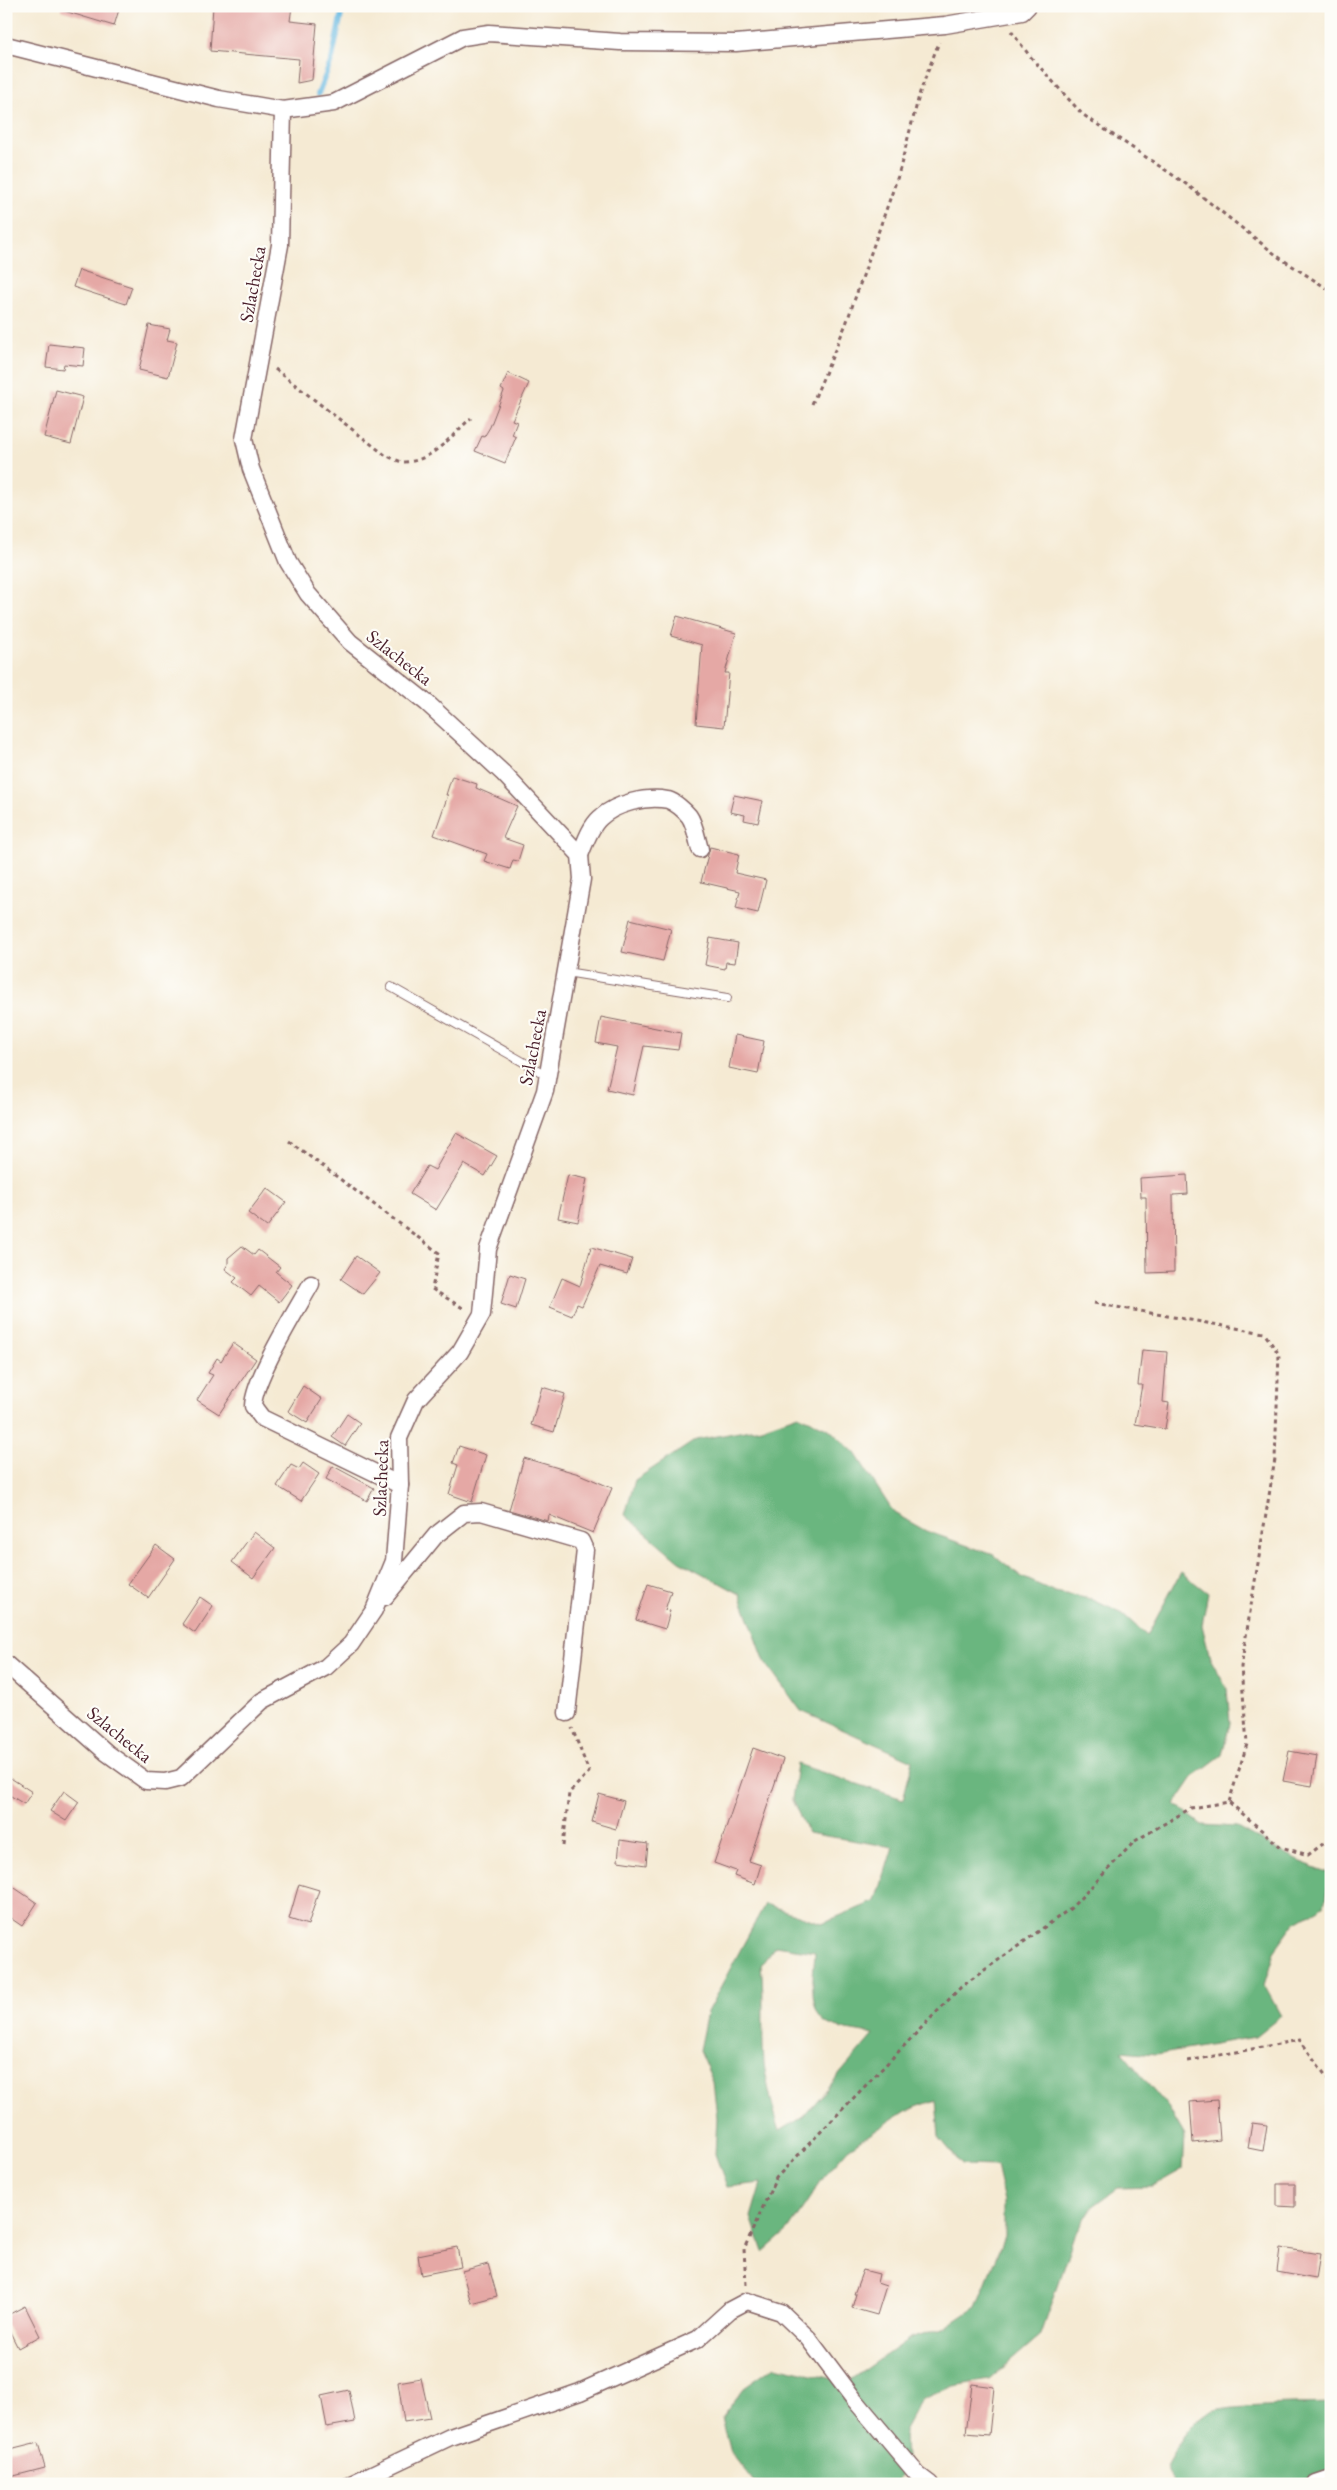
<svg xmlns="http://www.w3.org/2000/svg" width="1337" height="2490" viewBox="0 0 1337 2490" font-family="'EB Garamond',serif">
<rect width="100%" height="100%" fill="#fdfcf7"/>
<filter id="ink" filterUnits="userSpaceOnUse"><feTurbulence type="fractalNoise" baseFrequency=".02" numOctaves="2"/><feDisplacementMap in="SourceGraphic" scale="10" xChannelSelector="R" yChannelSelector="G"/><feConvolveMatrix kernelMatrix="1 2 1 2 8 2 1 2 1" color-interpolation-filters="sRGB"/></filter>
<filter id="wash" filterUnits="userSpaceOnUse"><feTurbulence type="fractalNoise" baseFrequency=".0096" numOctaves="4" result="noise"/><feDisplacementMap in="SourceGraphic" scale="20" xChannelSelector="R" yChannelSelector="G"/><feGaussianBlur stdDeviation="1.12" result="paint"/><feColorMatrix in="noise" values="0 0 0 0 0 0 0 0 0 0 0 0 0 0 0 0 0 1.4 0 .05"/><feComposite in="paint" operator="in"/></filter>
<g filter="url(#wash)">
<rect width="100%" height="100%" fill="#f5ead3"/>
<g fill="#6bb67f" stroke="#5a6a55" fill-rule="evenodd">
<path d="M 798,1415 L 829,1429 L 855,1453 L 894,1513 L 926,1531 L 994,1555 L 1022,1577 L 1055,1592 L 1091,1599 L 1123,1614 L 1147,1636 L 1181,1572 L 1208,1593 L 1202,1625 L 1210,1658 L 1227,1689 L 1230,1723 L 1222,1755 L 1194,1776 L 1175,1804 L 1202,1825 L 1237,1827 L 1298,1861 L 1330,1873 L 1324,1906 L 1295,1923 L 1274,1952 L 1264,1985 L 1281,2016 L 1255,2037 L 1156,2054 L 1121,2051 L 1168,2107 L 1185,2136 L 1183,2170 L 1153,2187 L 1118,2188 L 1092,2207 L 1075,2236 L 1041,2335 L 989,2380 L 953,2386 L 921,2400 L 905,2429 L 906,2464 L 896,2484 L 754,2482 L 731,2453 L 722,2417 L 744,2388 L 775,2366 L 848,2382 L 910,2338 L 946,2327 L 976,2307 L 1004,2237 L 1004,2201 L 996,2166 L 962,2165 L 939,2137 L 936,2100 L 905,2111 L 848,2149 L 826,2174 L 788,2230 L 763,2252 L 751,2217 L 761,2183 L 727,2187 L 715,2154 L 717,2118 L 713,2082 L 699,2050 L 707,2012 L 765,1904 L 822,1923 L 876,1901 L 893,1847 L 808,1833 L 792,1800 L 797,1764 L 903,1799 L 913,1761 L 801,1711 L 765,1662 L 740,1594 L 679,1561 L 625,1515 L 635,1480 L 696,1440 L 761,1428 ZM 775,1946 L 815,1952 C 814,1972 806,2012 828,2024 C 842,2031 858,2031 873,2035 L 803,2117 L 780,2131 C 773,2109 767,2086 764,2063 C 761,2030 765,1998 761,1965 Z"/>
<path d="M 1331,2403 L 1331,2484 L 1174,2484 L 1166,2466 C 1177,2447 1189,2424 1209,2412 C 1222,2404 1309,2404 1331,2403 Z"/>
</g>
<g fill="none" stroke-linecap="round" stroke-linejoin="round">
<polyline stroke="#65b8e1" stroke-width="5.5" points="318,94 332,59 343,6"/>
</g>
<g id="blocks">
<g fill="#e5a8a5">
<polygon points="61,6 120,6 114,26 61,10"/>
<polygon points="213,6 292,6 290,21 317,24 312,80 297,83 299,59 210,51"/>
<polygon points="79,270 132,287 126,304 73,287"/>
<polygon points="149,325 170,329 167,340 177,342 168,377 139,370"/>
<polygon points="49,344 85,348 83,366 64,364 63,369 46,367"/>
<polygon points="508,373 529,383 512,420 517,422 512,435 516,437 505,463 475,451 482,436 484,437 490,427 504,391 501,389"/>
<polygon points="56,390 83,397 71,444 44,437"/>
<polygon points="677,616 736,633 725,673 729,673 724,727 696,724 702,645 671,636"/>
<polygon points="452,776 477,784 476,788 517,806 503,838 523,845 518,861 513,860 510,869 484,861 487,854 434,835 448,795 446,795"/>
<polygon points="734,795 763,801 758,823 744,820 745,815 730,812"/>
<polygon points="710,847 739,854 735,873 766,880 758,913 736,908 740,891 701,882"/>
<polygon points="630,919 671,929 663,961 622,952"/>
<polygon points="710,938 738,943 735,963 726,962 725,969 705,965"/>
<polygon points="601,1017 681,1033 678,1050 644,1046 633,1095 607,1089 617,1047 596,1043"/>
<polygon points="735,1035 764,1041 758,1074 729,1068"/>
<polygon points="456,1133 497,1156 485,1176 464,1164 436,1210 410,1194 427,1166 435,1170"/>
<polygon points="568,1175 587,1179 578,1222 558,1218"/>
<polygon points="1187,1175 1188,1194 1173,1195 1174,1272 1147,1273 1146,1197 1141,1197 1140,1178"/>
<polygon points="267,1188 286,1202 267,1227 248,1213"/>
<polygon points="242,1246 254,1255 258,1250 280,1267 276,1272 292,1285 279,1302 259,1286 251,1296 233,1282 237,1278 225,1269 228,1264 228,1258"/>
<polygon points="591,1247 632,1259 627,1274 600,1266 582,1306 577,1304 572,1316 550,1307 562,1278 580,1286"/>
<polygon points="356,1256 380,1273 363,1294 341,1279"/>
<polygon points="510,1274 525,1279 516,1309 501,1304"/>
<polygon points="233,1343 256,1359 219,1414 197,1400 213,1375 208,1373 217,1358 221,1361"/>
<polygon points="1142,1350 1167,1352 1163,1402 1169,1403 1165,1429 1135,1424 1142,1385 1138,1385"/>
<polygon points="303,1386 322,1399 307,1423 288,1411"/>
<polygon points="542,1387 565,1394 554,1432 531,1425"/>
<polygon points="347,1414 360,1423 345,1446 332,1437"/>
<polygon points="459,1446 486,1455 472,1502 449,1494 458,1465 453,1463"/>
<polygon points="524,1458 579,1474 612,1488 593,1533 549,1515 548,1521 509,1510"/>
<polygon points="303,1463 319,1474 301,1501 277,1486 291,1465 299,1469"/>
<polygon points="333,1466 374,1488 367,1501 326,1479"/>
<polygon points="254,1532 275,1548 253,1578 232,1562"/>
<polygon points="156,1545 175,1559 148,1598 128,1584"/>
<polygon points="648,1584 671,1591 665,1610 670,1611 665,1629 636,1620"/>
<polygon points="200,1597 213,1606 195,1633 182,1624"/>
<polygon points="753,1748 783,1759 749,1861 761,1865 755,1884 734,1876 736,1871 714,1863"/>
<polygon points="1289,1751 1317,1756 1312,1786 1283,1781"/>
<polygon points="6,1775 32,1792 24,1804 6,1793"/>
<polygon points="64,1791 79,1802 66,1821 50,1811"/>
<polygon points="599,1794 624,1801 616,1829 592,1822"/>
<polygon points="620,1840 648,1844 646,1865 618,1861"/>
<polygon points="6,1882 37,1903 22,1926 6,1915"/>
<polygon points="299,1884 319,1890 308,1925 289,1919"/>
<polygon points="1217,2100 1220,2140 1193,2143 1190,2102"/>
<polygon points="1252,2123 1267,2125 1263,2151 1248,2148"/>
<polygon points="1277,2184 1295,2184 1295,2207 1277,2206"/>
<polygon points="457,2247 461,2267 421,2275 418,2255"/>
<polygon points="1280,2248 1320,2254 1316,2279 1277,2272"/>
<polygon points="488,2264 497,2296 471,2303 462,2271"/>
<polygon points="863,2270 879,2274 877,2283 886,2286 877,2315 852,2308 856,2294 854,2294"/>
<polygon points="25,2306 40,2336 18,2348 6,2324 6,2316"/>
<polygon points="421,2378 430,2418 404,2422 398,2382"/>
<polygon points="972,2384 994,2387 989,2435 966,2433"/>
<polygon points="349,2390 355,2422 327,2427 321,2396"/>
<polygon points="38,2443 45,2468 6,2478 6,2451"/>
</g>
</g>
</g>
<g filter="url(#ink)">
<use href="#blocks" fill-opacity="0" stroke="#866666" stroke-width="1"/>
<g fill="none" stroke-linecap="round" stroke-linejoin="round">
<g stroke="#866666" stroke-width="10">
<g id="service">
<polyline points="566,972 727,998"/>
<polyline points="391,987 548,1076"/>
</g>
</g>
<g stroke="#866666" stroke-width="19">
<g id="minor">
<polyline points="6,45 219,99 283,110 334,103 463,37 489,33 620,42 736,43 945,25 1022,12 1028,6"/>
<path d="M 580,855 C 585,843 590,827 600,818 C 616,803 646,796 668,800 C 675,802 685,811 689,816 C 695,824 697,840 700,849"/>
<path d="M 311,1284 C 296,1311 254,1378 253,1406 L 262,1418 L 400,1485"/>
<polyline points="385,1597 436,1535 464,1513 481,1512 581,1541 585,1550 567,1713"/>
<polyline points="6,1664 107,1753 146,1781 165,1782 181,1778 262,1701 326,1667 351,1644 374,1610 394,1561 400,1485 399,1438 416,1400 460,1352 482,1314 488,1249 545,1091 582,879 580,855 503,773 427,703 350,642 308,594 288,562 251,469 244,439 280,245 283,110"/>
<polyline points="351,2484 450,2437 580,2392 698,2339 730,2310 747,2301 781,2312 808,2338 854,2399 918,2475 930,2484"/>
<polyline points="1316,2484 1331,2479"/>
</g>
</g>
<g stroke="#866666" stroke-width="3" stroke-dasharray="4 4" stroke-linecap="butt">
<polyline points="1011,31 1029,55 1082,114 1186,184 1280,258 1331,291"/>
<path d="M 275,369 L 385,455 C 390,457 397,461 403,462 C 431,463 452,435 471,418"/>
<polyline points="812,404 846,324 898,176 920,92 939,42"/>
<polyline points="289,1141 439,1253 432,1289 466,1310"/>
<polyline points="1094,1303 1264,1333 1279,1354 1275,1459 1241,1667 1247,1744 1229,1802"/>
<polyline points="563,1846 569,1793 589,1772 572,1728"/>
<polyline points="1188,2061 1300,2040 1331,2083"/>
<polyline points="746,2285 744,2249 776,2178 961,1987 1071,1908 1135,1841 1191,1808 1229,1802 1281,1847 1308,1855 1331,1838"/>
</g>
<use href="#service" stroke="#fff" stroke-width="8"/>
<use href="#minor" stroke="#fff" stroke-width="16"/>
</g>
</g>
<g text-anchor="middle" stroke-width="4.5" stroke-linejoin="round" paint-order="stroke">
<g font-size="19" fill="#4a1f2b" stroke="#fdfcf7">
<text transform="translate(252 284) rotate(-80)" y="7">Szlachecka</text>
<text transform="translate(400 657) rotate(38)" y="7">Szlachecka</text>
<text transform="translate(532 1047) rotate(-79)" y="7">Szlachecka</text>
<text transform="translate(380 1478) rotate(-88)" y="7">Szlachecka</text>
<text transform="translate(120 1734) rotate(39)" y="7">Szlachecka</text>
</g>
</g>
<rect width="1337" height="2490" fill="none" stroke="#fdfcf7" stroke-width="25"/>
</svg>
